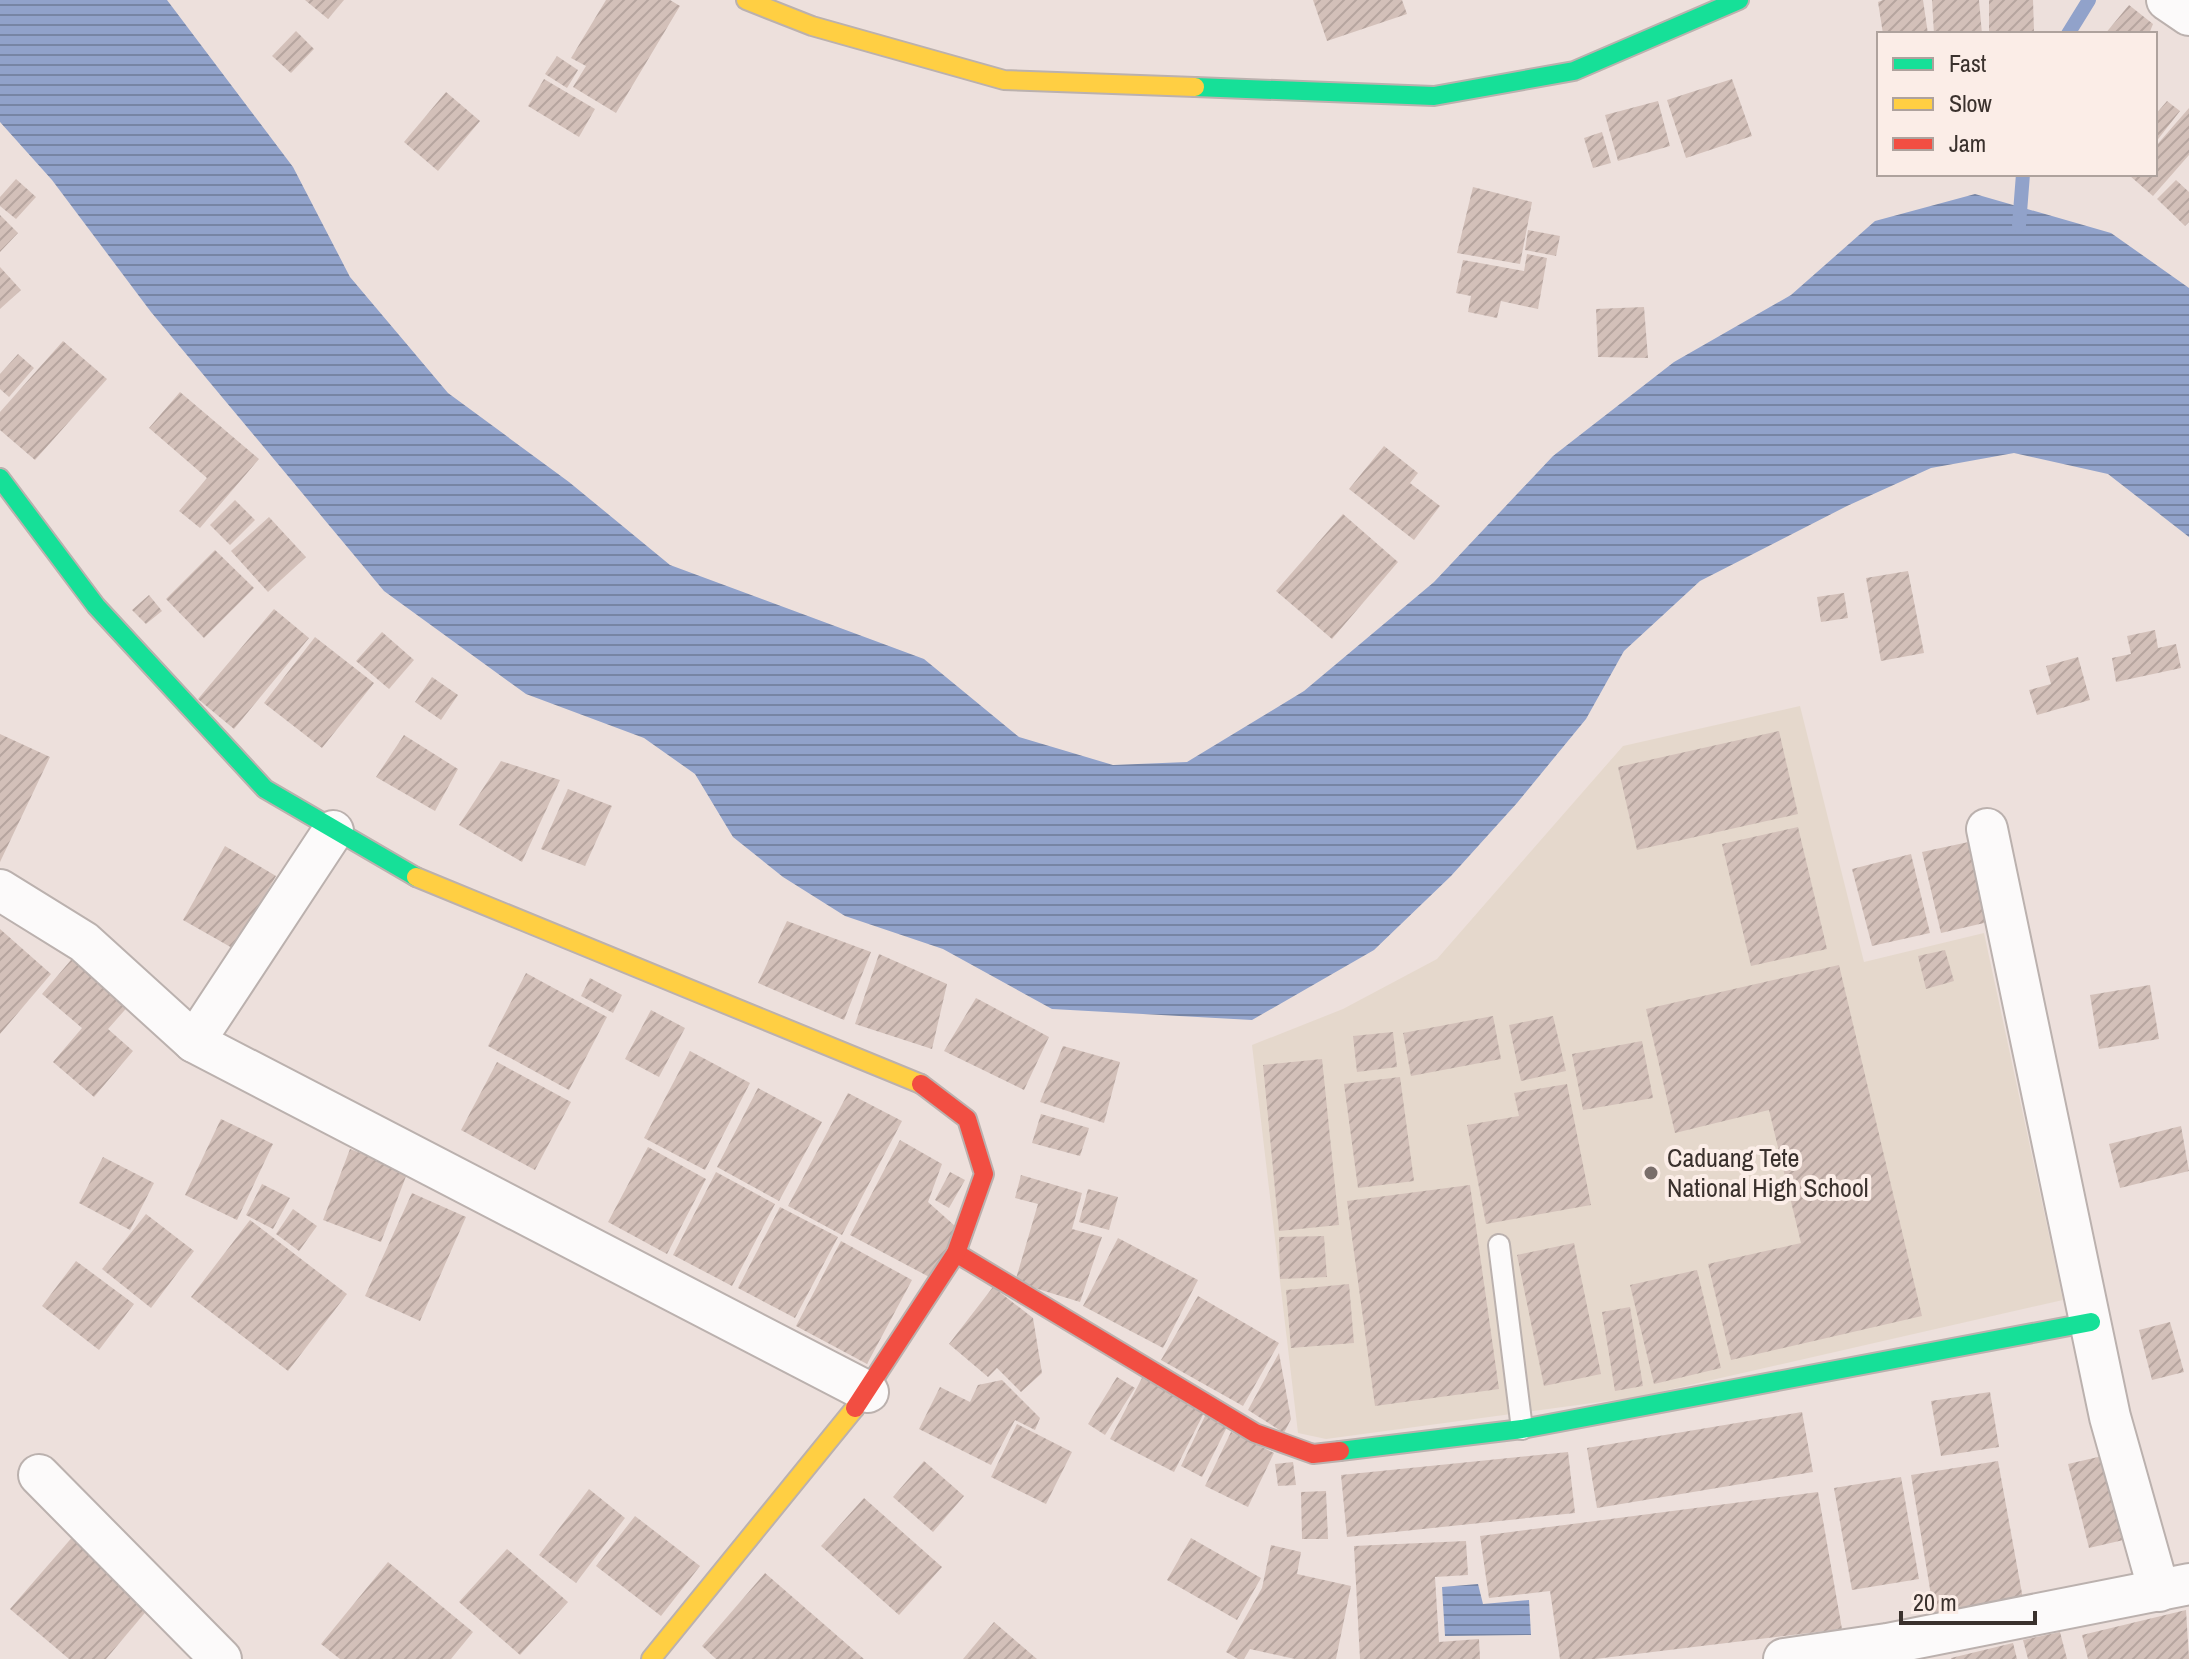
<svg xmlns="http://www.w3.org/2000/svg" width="2189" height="1659" viewBox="0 0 2189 1659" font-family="'Archivo Narrow',sans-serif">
<defs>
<pattern id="water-rules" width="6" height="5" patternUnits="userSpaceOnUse" patternTransform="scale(2)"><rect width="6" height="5" fill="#91a2ca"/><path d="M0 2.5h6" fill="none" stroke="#7785a4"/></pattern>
<pattern id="building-hatch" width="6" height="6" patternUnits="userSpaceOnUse" patternTransform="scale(2)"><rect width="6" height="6" fill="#d3c0b9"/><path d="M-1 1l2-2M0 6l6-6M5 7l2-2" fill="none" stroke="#b6a59f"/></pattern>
</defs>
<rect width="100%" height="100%" fill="#ede0dc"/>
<polygon fill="#e5d8cc" points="1800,706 1864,962 1984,933 2063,1300 1637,1397 1326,1439 1298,1433 1252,1045 1343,1009 1437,959 1623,746"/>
<g fill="url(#water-rules)">
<polygon points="0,0 167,0 293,167 350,277 448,393 569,482 670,565 924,659 1019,737 1113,765 1187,762 1304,691 1434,582 1553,456 1674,362 1791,295 1875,221 1975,194 2111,233 2189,288 2189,537 2108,474 2014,453 1931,468 1847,506 1700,581 1624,651 1586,719 1517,803 1451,876 1374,950 1252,1020 1052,1009 943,949 845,916 783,877 733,837 695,774 644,738 526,694 384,591 151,312 52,180 0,122"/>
<polygon points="1478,1584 1483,1604 1529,1600 1531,1635 1445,1636 1442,1587"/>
</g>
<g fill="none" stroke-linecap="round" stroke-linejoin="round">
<g stroke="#91a2ca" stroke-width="14">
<polyline points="2068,34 2089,0"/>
<polyline points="2019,225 2023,174"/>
</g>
</g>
<g fill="url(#building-hatch)">
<polygon points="305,0 344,0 328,19"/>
<polygon points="606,0 670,0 680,6 616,113 573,87 586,66 571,58"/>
<polygon points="1313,0 1402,0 1407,14 1327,41"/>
<polygon points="1883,0 1923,0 1928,34 1883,34 1878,2"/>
<polygon points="1932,0 1979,0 1982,34 1934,34"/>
<polygon points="1989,0 2033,0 2034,32 1989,32"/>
<polygon points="2129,5 2153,24 2149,34 2105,34"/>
<polygon points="296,31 314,49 291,73 272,56"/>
<polygon points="557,56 578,70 567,88 545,74"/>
<polygon points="544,79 595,109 579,137 528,106"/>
<polygon points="1732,79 1752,136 1686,158 1667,100"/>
<polygon points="446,92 480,121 438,171 404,142"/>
<polygon points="1658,101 1670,146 1618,161 1605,115"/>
<polygon points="2167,101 2180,111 2155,143 2155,115"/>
<polygon points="2189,108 2189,155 2153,196 2130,176 2155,174 2155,147"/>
<polygon points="1602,132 1611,163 1593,168 1584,138"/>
<polygon points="16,179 36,197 16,219 0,206 0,197"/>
<polygon points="2176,180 2189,192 2189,222 2185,226 2157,199"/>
<polygon points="1473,187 1532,202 1520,264 1457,253"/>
<polygon points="0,215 18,233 0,252"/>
<polygon points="1528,230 1560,236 1556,256 1525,250"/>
<polygon points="1527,254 1547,258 1538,309 1501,301 1497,318 1468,312 1471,296 1456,293 1463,260 1524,271"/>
<polygon points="0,267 21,290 0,309"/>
<polygon points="1644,307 1648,358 1598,357 1596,309"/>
<polygon points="63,341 107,379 35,460 0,430 0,412"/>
<polygon points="18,354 34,368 9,397 0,389 0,374"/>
<polygon points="180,392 259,459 200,528 179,511 207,478 149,428"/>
<polygon points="1384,446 1418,473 1410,483 1440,506 1414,540 1349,489"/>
<polygon points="235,500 255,520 230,545 210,525"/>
<polygon points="1343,514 1398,562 1332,639 1276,591"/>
<polygon points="269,517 306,557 268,592 231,551"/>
<polygon points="215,550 254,588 204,638 166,599"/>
<polygon points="1908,571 1924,653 1881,661 1866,578"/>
<polygon points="1844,593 1848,618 1821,622 1817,597"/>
<polygon points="149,595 162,611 146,624 132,610"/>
<polygon points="274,609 309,638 234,729 198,699"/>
<polygon points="2155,630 2158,648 2176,644 2181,668 2116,682 2112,658 2131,654 2127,636"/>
<polygon points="382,632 414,660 389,689 356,661"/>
<polygon points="315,637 374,683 322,748 264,703"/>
<polygon points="2078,657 2090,700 2037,715 2029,690 2051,684 2046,666"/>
<polygon points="432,677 458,695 441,720 415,702"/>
<polygon points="1779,731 1798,814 1637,850 1618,767"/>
<polygon points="0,734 50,757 0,862"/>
<polygon points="404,735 458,769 435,811 376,777"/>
<polygon points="501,761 560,780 522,862 459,825"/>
<polygon points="568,789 612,806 585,866 541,849"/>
<polygon points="1798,827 1827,949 1751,966 1722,844"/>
<polygon points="1978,840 1997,920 1941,933 1922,852"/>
<polygon points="225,846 276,876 234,949 183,920"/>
<polygon points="1911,854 1930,933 1872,946 1852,869"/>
<polygon points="787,921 871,952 844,1020 758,983"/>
<polygon points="0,929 51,974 0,1034"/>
<polygon points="82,947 131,1003 108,1029 133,1051 94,1097 53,1062 82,1028 42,994"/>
<polygon points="1945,950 1954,981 1926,989 1918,956"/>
<polygon points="879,954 947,984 932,1049 855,1024"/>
<polygon points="1839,965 1922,1316 1731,1360 1708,1264 1801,1243 1769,1110 1675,1133 1646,1009"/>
<polygon points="526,973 607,1017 569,1090 488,1046"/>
<polygon points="590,978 622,995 613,1013 581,996"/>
<polygon points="2150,985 2159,1039 2099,1049 2090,995"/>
<polygon points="976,998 1049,1037 1024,1090 944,1051"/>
<polygon points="651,1010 685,1028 659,1077 625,1059"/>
<polygon points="1493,1016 1501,1059 1411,1076 1403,1033"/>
<polygon points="1553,1016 1566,1071 1521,1081 1509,1025"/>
<polygon points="1393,1032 1397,1067 1357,1072 1353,1036"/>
<polygon points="1642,1041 1653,1098 1583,1110 1572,1054"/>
<polygon points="1063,1046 1120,1062 1104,1123 1040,1102"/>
<polygon points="690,1051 750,1083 705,1170 644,1138"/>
<polygon points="1322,1059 1339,1225 1279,1231 1263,1065"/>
<polygon points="497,1062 571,1102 535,1170 461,1130"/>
<polygon points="1400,1077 1414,1181 1358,1188 1344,1084"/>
<polygon points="1567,1084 1591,1205 1486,1224 1467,1125 1519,1116 1514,1093"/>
<polygon points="758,1088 822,1122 779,1201 717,1167"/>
<polygon points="848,1093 902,1121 842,1235 788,1206"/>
<polygon points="1041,1114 1089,1128 1080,1156 1032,1143"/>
<polygon points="221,1119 273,1144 237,1220 185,1195"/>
<polygon points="2181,1126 2189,1171 2120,1188 2109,1144"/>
<polygon points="900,1140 942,1164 928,1202 955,1226 935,1280 850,1235"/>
<polygon points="648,1147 706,1179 667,1254 608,1222"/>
<polygon points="350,1149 408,1171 381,1242 323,1220"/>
<polygon points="103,1157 154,1183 130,1230 79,1203"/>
<polygon points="716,1172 775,1204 732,1286 673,1255"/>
<polygon points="950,1172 965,1180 949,1208 935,1200"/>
<polygon points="1021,1175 1082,1193 1072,1229 1102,1237 1080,1302 1015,1282 1038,1204 1015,1198"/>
<polygon points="262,1184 290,1198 273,1229 246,1215"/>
<polygon points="1470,1185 1499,1389 1375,1406 1347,1201"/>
<polygon points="1088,1189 1118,1197 1109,1230 1079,1222"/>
<polygon points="412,1193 466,1217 420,1321 365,1296"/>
<polygon points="780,1207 838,1237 795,1318 738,1288"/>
<polygon points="293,1209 317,1226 299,1251 276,1234"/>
<polygon points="146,1214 194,1251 151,1308 102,1269"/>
<polygon points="250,1220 347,1294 288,1371 191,1297"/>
<polygon points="1324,1236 1327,1277 1280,1279 1279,1237"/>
<polygon points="1118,1238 1198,1280 1163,1348 1083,1306"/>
<polygon points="841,1241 912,1280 867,1364 796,1326"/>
<polygon points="1574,1243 1601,1374 1544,1386 1517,1255"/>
<polygon points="76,1261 134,1304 99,1350 42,1306"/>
<polygon points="1697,1270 1721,1368 1654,1384 1630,1285"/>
<polygon points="1349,1284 1354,1343 1291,1348 1286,1290"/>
<polygon points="993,1287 1033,1318 1042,1373 1021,1392 997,1368 988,1377 949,1344"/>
<polygon points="1198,1296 1279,1343 1243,1406 1161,1360"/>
<polygon points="1630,1307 1643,1386 1615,1391 1602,1312"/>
<polygon points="2170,1322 2184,1372 2152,1380 2139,1330"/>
<polygon points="1279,1353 1291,1419 1284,1433 1248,1410"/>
<polygon points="1117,1377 1135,1388 1105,1435 1088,1424"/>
<polygon points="1142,1378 1205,1411 1174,1472 1110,1439"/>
<polygon points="1002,1380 1040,1418 1035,1430 1015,1420 991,1465 919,1429 940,1387 970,1402 978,1385"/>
<polygon points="1990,1392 1999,1447 1941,1456 1931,1401"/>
<polygon points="1802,1412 1813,1472 1597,1508 1587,1448"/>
<polygon points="1206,1414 1228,1425 1202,1477 1181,1466"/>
<polygon points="1017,1424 1072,1452 1046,1504 991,1477"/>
<polygon points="1231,1432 1274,1453 1248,1507 1205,1486"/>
<polygon points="1568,1452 1575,1513 1347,1537 1341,1475"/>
<polygon points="2111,1454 2132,1538 2089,1548 2068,1464"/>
<polygon points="924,1461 964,1496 933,1532 893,1497"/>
<polygon points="1998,1461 2023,1599 1934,1613 1911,1475"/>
<polygon points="1293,1462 1296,1485 1278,1486 1275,1464"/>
<polygon points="1901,1477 1919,1579 1852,1590 1834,1488"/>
<polygon points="589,1489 625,1518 576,1583 539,1555"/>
<polygon points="1326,1491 1328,1539 1302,1539 1301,1492"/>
<polygon points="1818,1492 1842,1629 1595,1659 1560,1659 1550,1591 1489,1598 1480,1536"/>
<polygon points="864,1498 942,1567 899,1615 821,1546"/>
<polygon points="635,1516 700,1566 661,1616 596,1566"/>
<polygon points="75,1534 154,1602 106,1659 69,1659 10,1609"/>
<polygon points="1191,1538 1261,1578 1237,1620 1167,1580"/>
<polygon points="1466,1541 1468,1575 1435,1577 1439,1642 1479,1639 1480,1659 1360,1659 1354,1546"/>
<polygon points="1271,1545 1301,1552 1297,1574 1351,1586 1336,1659 1295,1659 1250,1649 1244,1659 1238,1659 1226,1652 1262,1588"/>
<polygon points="507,1549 568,1602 520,1655 459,1602"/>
<polygon points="388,1562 473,1632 451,1659 340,1659 321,1644"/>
<polygon points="765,1573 864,1659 716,1659 702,1646"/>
<polygon points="2186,1610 2189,1659 2088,1659 2082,1635"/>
<polygon points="994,1622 1037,1659 963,1659"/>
<polygon points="2060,1632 2067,1659 2028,1659 2023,1640"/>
<polygon points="2013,1643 2017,1659 1951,1659 1951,1658"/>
</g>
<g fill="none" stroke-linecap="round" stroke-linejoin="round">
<g stroke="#bbb1ae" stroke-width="24">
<polyline id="lane" points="1499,1245 1522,1429"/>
</g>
<g stroke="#bbb1ae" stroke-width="44">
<g id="street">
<polyline points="2167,0 2189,15"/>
<polyline points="1987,829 2110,1417 2159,1591"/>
<polyline points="0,890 84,942 194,1042 868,1392"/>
<polyline points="194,1042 333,831"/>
<polyline points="39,1475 221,1659"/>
<polyline points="1784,1659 1887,1644 2189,1584"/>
</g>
</g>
<g stroke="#bbb1ae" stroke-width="22">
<g id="fast">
<polyline points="1195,87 1434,96 1574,71 1739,0"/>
<polyline points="0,478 96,606 265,789 416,877"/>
<polyline points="1340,1451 1522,1429 2091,1322"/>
</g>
</g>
<g stroke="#bbb1ae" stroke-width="22">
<g id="slow">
<polyline points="746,0 812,26 1004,80 1195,87"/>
<polyline points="416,877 921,1084"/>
<polyline points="651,1659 855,1408"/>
</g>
</g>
<g stroke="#bbb1ae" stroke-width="22">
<g id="jam">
<polyline points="956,1253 1255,1433 1313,1454 1340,1451"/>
<polyline points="855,1408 956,1253 984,1174 967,1119 921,1084"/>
</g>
</g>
<use href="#lane" stroke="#fcfafa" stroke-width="20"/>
<use href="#street" stroke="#fcfafa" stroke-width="40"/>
<use href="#fast" stroke="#16e098" stroke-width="18"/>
<use href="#slow" stroke="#ffcf43" stroke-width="18"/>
<use href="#jam" stroke="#f24e42" stroke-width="18"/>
</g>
<circle fill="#796e6a" stroke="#fbede7" stroke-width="3" cx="1651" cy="1173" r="8"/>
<g text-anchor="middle" stroke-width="8" stroke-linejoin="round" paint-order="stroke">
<g font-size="26" fill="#3a312d" stroke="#fbede7" text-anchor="start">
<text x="1667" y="1167">Caduang Tete<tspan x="1667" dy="30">National High School</tspan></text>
</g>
</g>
<rect x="1877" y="32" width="280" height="144" fill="#fbede7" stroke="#aea29d" stroke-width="2"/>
<rect x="1893" y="58" width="40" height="12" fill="#16e098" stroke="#aea29d" stroke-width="2"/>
<text x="1949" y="72" font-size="24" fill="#3a312d">Fast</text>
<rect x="1893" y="98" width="40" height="12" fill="#ffcf43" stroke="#aea29d" stroke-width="2"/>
<text x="1949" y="112" font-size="24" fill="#3a312d">Slow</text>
<rect x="1893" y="138" width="40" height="12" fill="#f24e42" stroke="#aea29d" stroke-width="2"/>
<text x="1949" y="152" font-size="24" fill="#3a312d">Jam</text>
<path d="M1901 1611v12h134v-12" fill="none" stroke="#3a312d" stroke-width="4"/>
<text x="1913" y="1611" font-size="24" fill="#3a312d" stroke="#fbede7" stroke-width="6" paint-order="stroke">20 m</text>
</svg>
